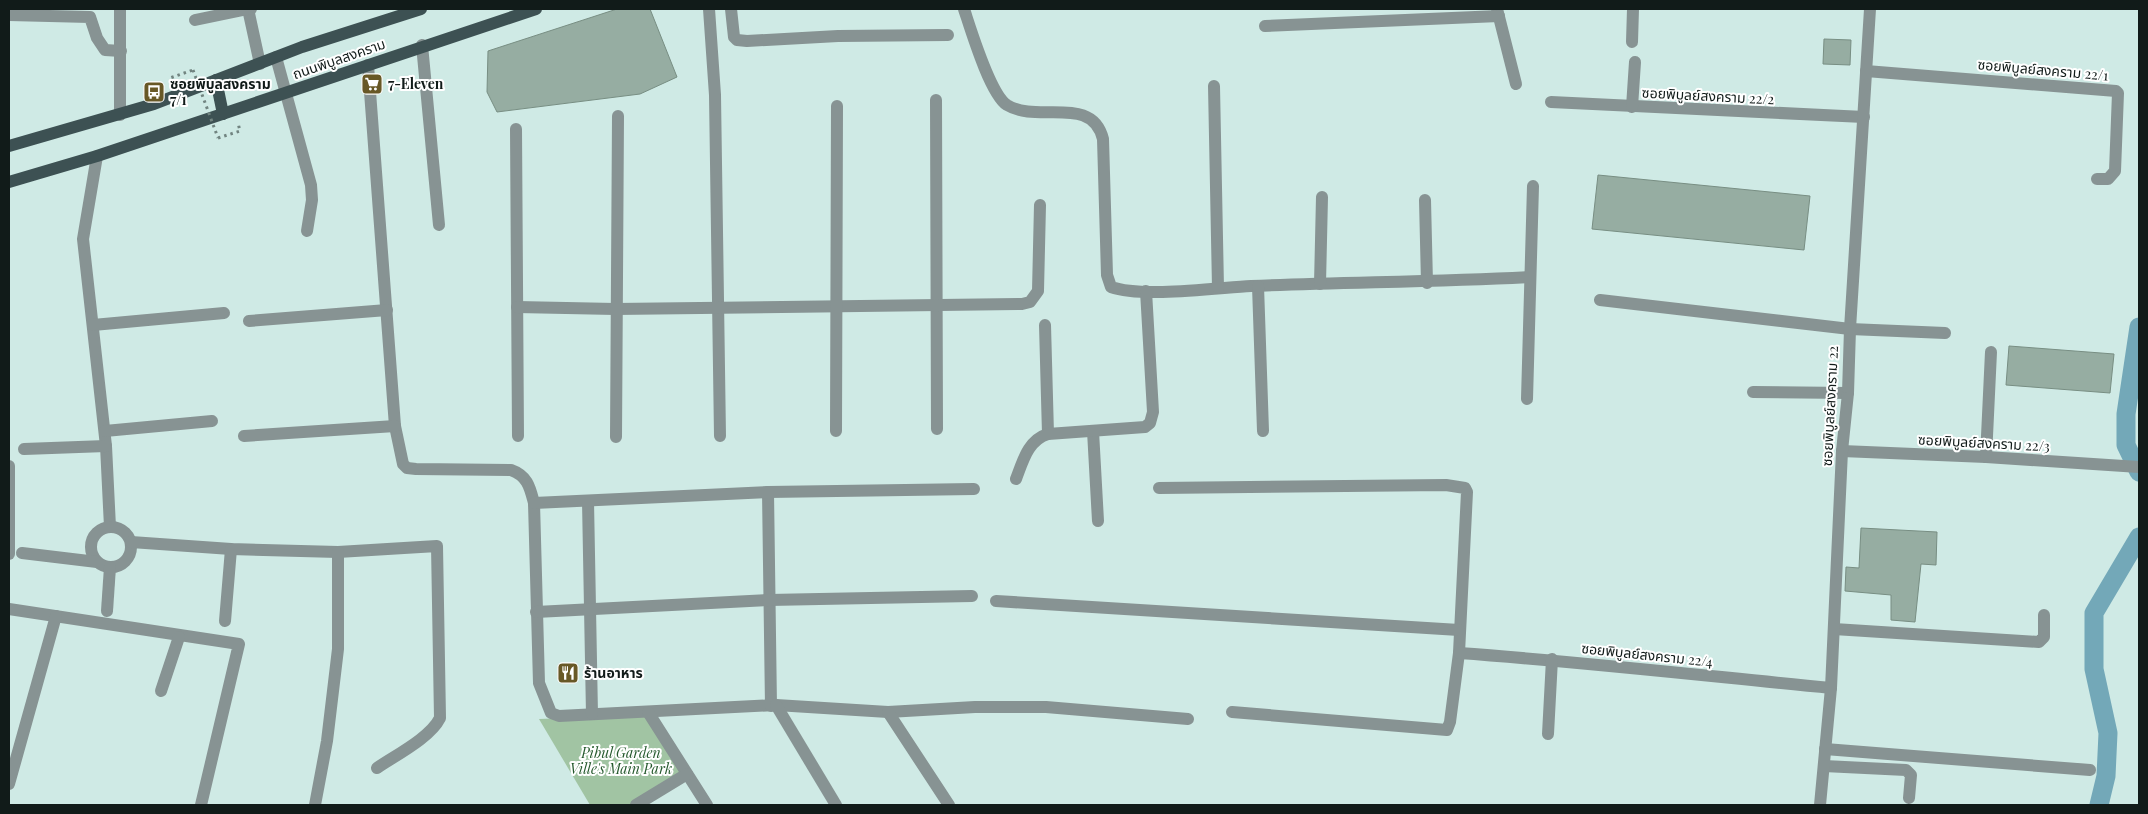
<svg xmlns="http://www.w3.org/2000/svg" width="2148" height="814" viewBox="0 0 2148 814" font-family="'Playfair Display','Noto Sans Thai',serif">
<rect width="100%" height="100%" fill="#cfeae5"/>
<polygon fill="#a1c4a3" points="645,715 683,776 639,805 590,805 539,719"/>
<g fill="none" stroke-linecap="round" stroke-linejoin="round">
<g stroke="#73a8b8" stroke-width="19">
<polyline points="2139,327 2126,414 2126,445 2139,472"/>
<polyline points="2099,805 2106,776 2108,733 2094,669 2094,613 2139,537"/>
</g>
</g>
<g fill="#96ada2" stroke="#788e83">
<polygon points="617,9 650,9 677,77 640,94 497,112 487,92 488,51"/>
<polygon points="1824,39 1851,40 1850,65 1823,64"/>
<polygon points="1598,175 1810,196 1804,250 1592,229"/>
<polygon points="2009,346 2114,354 2110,393 2006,385"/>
<polygon points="1861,528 1937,532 1936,565 1921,564 1915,622 1891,620 1891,595 1845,591 1846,567 1859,568"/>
</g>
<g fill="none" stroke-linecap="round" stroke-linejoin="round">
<g stroke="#718480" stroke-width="3" stroke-dasharray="2.5 4" stroke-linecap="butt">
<polyline points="171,83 170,78 193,70"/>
<polyline points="218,138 240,131 238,123"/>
</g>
<g stroke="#879393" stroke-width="12">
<polyline points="251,9 248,9 260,64"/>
<polyline points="709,9 715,95 720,436"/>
<polyline points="731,9 734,37 737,40 747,41 838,36 948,35"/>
<path d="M 964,9 C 971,30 990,94 1007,105 C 1038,124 1092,94 1103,139 L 1107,275 L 1111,287 C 1142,298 1216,288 1251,286 C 1344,282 1437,282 1530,277"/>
<polyline points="1497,9 1516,84"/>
<polyline points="9,15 90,17 97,38 105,50 121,51"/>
<polyline points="195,20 248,9"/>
<polyline points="1265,26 1499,16"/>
<polyline points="1632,42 1633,9"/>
<polyline points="422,45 439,225"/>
<polyline points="276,57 311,185 312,200 307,231"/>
<path d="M 368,65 L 395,426 L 403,464 L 407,468 L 416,469 L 511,470 C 528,476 530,488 534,503 L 539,683 L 551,713 L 559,716 L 776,705 L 888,712 L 975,707 L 1046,707 L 1188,719"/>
<polyline points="1866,71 2116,91 2118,93 2115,171 2108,179 2097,179"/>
<polyline points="1214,86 1218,288"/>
<polyline points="936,100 937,429"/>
<polyline points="1551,102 1864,117"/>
<polyline points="1632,107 1635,62"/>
<polyline points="120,115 120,9"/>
<polyline points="516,129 518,436"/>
<polyline points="97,156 83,239 106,446 110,527"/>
<polyline points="1425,200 1427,283"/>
<polyline points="1320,284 1322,197"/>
<polyline points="1258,286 1263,431"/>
<polyline points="1600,300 1850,329 1945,333"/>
<polyline points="517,307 615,309 1022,304 1030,302 1038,291 1040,205"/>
<polyline points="249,321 387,310"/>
<polyline points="93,325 224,313"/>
<polyline points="1045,325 1048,434"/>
<polyline points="1753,392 1848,393"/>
<polyline points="1527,399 1533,186"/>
<polyline points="105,431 212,421"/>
<polyline points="836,431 837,106"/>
<polyline points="1093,431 1098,521"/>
<polyline points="244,436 395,426"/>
<polyline points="616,437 618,116"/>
<polyline points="24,449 106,446"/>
<polyline points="1842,451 1986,457 2139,467"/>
<polyline points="1986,457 1991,352"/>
<polyline points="9,466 9,554"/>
<path d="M 1016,479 C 1023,461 1028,440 1048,434 L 1145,427 L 1150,423 L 1153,412 L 1146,291"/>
<polyline points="1159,488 1446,485 1465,488 1467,492 1459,653 1450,722 1447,730 1232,712"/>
<polyline points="768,492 771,706"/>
<polyline points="588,501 592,714"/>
<polyline points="534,503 768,492 974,489"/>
<circle cx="111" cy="547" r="20"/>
<path d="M 131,542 L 231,549 L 338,552 L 437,546 L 440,718 C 430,738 396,755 377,768"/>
<polyline points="22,553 97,562"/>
<polyline points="996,601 1459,630"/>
<polyline points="9,609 239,644 201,805"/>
<polyline points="107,611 110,567"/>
<polyline points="536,612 769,600 972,596"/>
<polyline points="225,621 231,549"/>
<polyline points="1834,629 2039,642 2044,637 2044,615"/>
<path d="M 1459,653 C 1584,662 1707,676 1831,688"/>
<polyline points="161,691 179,637"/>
<polyline points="776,705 836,805"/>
<polyline points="648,712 707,805"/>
<polyline points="888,712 949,805"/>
<polyline points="1548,734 1552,659"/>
<polyline points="1825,749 2090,770"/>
<polyline points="1824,766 1906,770 1911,775 1909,798"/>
<polyline points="9,784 56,616"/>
<polyline points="315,805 327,741 338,649 338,552"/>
<polyline points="636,805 687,774"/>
<polyline points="1820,805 1831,688 1842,451 1848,393 1850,329 1870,9"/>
</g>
<g stroke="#3d5153" stroke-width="12">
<polyline points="216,80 223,114"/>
<polyline points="9,146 154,104 302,47 421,9"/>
<polyline points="9,182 97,156 536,9"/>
</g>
<polyline stroke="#718480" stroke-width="3" stroke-dasharray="2.5 4" stroke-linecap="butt" points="193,70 218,138"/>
</g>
<defs>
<g id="supermarket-square" transform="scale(1.125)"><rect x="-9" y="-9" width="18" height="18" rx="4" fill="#685826" stroke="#fff"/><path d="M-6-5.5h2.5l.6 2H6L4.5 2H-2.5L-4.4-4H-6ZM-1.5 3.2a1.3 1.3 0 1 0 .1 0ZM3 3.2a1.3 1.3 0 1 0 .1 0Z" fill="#fff"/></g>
<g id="bus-square" transform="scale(1.125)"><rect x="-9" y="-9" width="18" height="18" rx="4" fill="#685826" stroke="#fff"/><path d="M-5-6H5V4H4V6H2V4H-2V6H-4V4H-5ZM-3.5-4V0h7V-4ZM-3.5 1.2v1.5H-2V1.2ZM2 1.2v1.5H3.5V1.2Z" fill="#fff"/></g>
<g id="restaurant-square" transform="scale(1.125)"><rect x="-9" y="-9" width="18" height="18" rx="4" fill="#685826" stroke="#fff"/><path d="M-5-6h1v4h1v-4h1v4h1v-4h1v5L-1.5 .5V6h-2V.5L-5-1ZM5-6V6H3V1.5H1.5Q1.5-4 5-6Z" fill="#fff"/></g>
</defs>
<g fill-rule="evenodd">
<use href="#supermarket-square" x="372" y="84"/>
<use href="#bus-square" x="154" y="92"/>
<use href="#restaurant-square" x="568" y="673"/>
</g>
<g text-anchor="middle" stroke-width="4" stroke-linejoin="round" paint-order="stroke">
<g font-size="14" fill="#111b19" stroke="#fff">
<text transform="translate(339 59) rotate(-19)" y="5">ถนนพิบูลสงคราม</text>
<text transform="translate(2043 70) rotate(5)" y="5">ซอยพิบูลย์สงคราม 22/1</text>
<text transform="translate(1708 96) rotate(3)" y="5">ซอยพิบูลย์สงคราม 22/2</text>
<text transform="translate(1830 406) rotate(-87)" y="5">ซอยพิบูลย์สงคราม 22</text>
<text transform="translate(1984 443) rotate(3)" y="5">ซอยพิบูลย์สงคราม 22/3</text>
<text transform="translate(1647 655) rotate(6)" y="5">ซอยพิบูลย์สงคราม 22/4</text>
</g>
<g font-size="14" font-weight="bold" fill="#111b19" stroke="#fff" text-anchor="start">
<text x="170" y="89">ซอยพิบูลสงคราม<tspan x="170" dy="16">7/1</tspan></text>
<text x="388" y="89">7-Eleven</text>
<text x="584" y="678">ร้านอาหาร</text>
</g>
<g font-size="14" font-style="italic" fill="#25592d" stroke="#fff">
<text x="621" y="758">Pibul Garden<tspan x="621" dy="16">Ville's Main Park</tspan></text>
</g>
</g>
<rect width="2148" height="814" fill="none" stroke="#111b19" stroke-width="20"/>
</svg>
